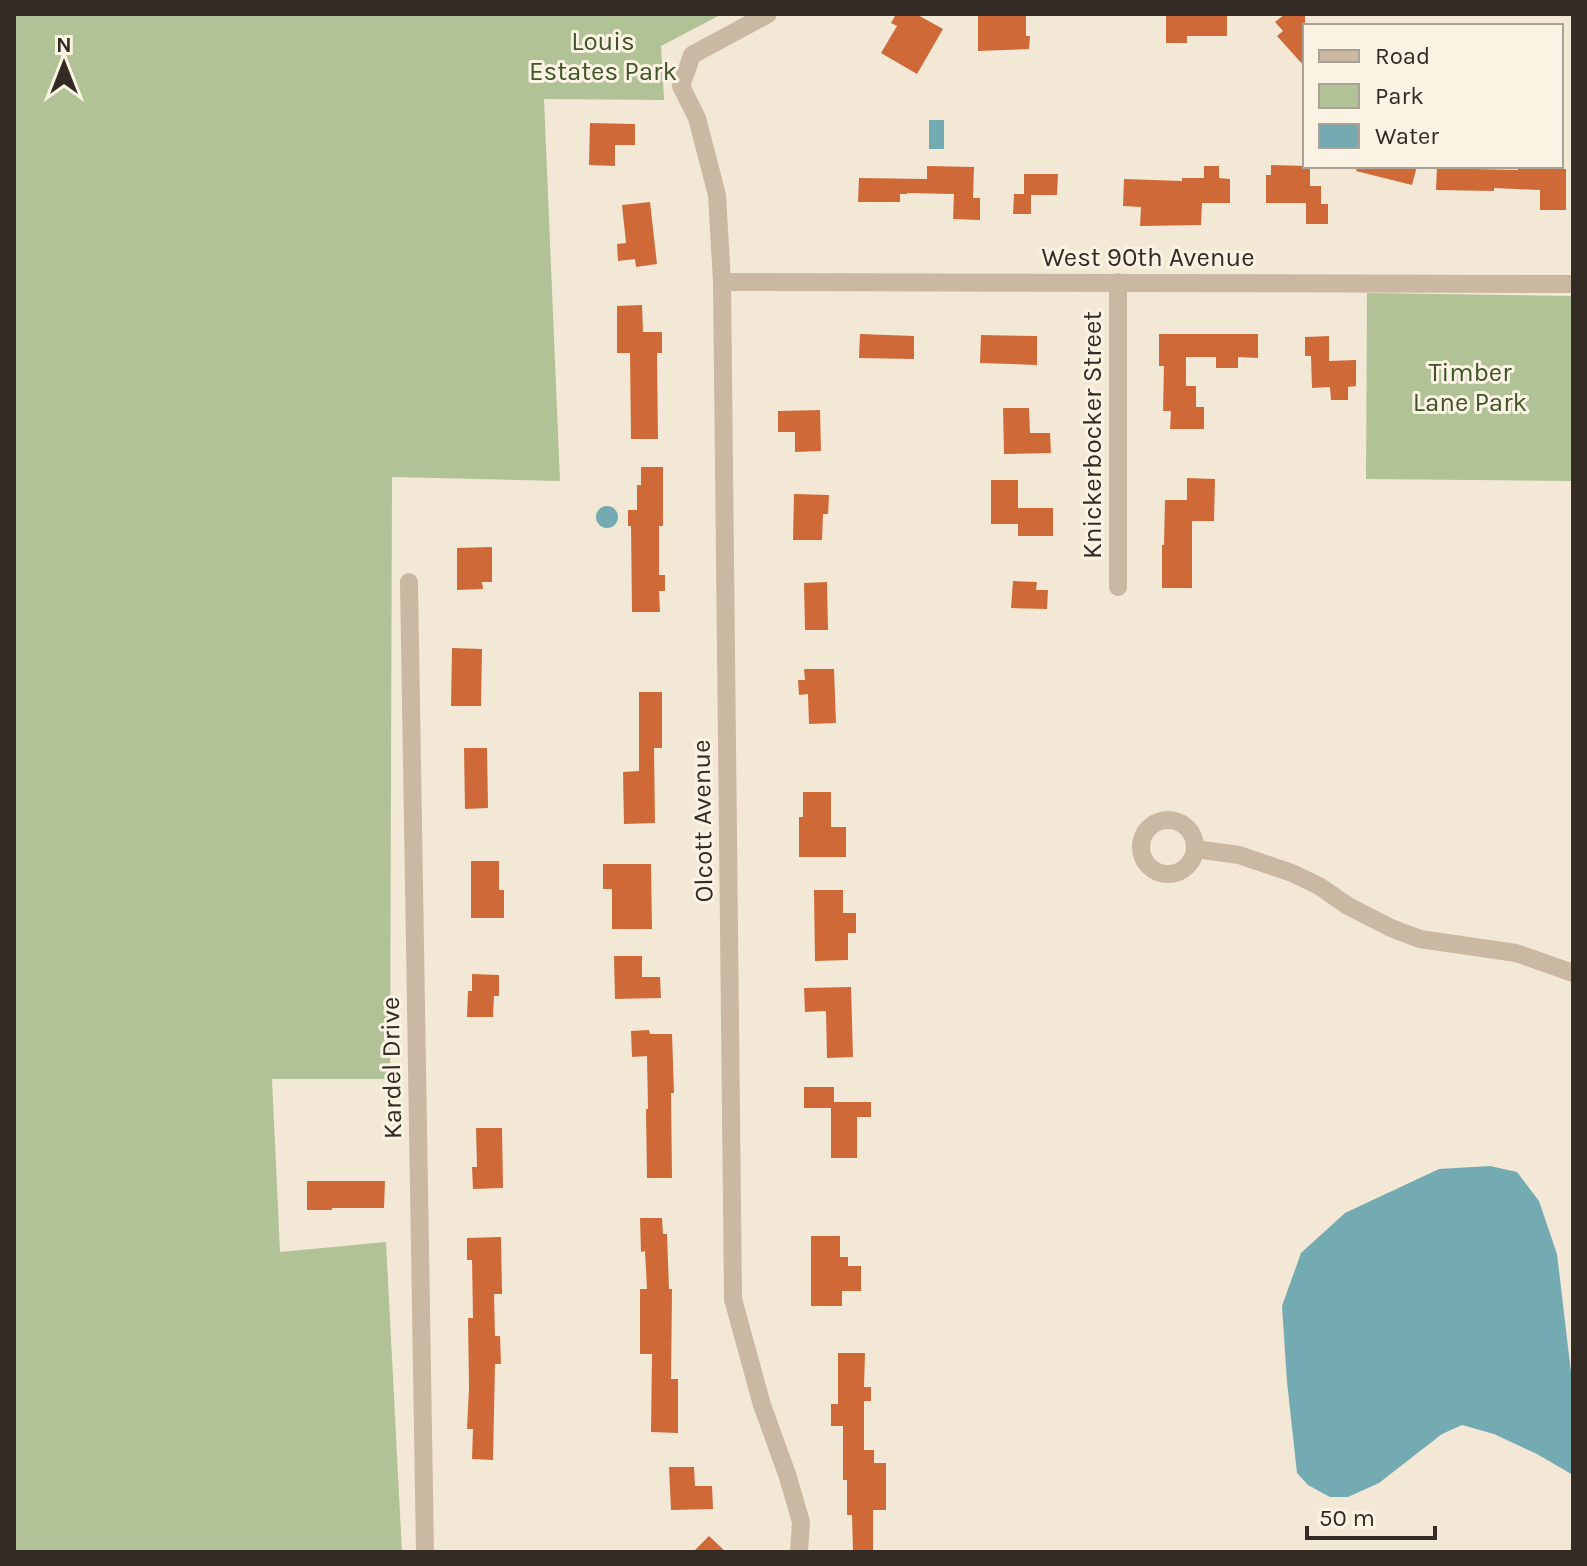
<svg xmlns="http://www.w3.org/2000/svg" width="1587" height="1566" viewBox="0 0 1587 1566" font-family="Karla,sans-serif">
<rect width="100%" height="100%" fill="#f3e8d6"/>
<g fill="#b0c296">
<polygon points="14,14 722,14 661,46 664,100 544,99 560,481 392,477 390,1079 272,1079 280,1252 386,1242 402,1552 14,1552"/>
<polygon points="1367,293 1573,296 1573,481 1366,479"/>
</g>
<g fill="#74aab2">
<rect x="929" y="120" width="15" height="29"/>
<circle cx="607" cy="517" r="11"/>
<polygon points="1490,1166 1517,1172 1539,1201 1557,1254 1573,1389 1573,1475 1537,1454 1494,1434 1462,1425 1442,1434 1379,1483 1348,1497 1330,1497 1308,1485 1297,1473 1287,1382 1282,1306 1301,1253 1345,1213 1439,1169"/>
</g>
<g fill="#cf6a38">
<polygon points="896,14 916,14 943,29 917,74 881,53 897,26 891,23"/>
<polygon points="978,14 1026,14 1026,36 1030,36 1029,49 978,51"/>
<polygon points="1166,14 1227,14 1227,36 1187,36 1187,43 1166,43"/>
<polygon points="1285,14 1305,14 1305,67 1277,36 1283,31 1275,22"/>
<polygon points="590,123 635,124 635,145 615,145 615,166 589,165"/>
<polygon points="1271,165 1310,166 1310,186 1321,186 1321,204 1328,204 1328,224 1306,224 1306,203 1266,203 1266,175 1271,175"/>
<polygon points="927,166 974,167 973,198 980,198 980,220 953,219 954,194 907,193 907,194 900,194 900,202 858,202 859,178 927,179"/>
<polygon points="1204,166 1219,166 1219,178 1230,179 1230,203 1202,203 1201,225 1140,226 1141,207 1123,206 1124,179 1182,181 1182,178 1204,178"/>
<polygon points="1357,166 1417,166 1412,185 1356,171"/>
<polygon points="1437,166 1474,166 1474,169 1518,170 1518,168 1566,169 1566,210 1540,210 1540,190 1494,188 1494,191 1436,190"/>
<polygon points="1024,174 1058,174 1057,195 1031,195 1031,214 1013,214 1014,194 1024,194"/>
<polygon points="650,202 657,264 636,267 635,259 618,261 617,244 626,243 622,205"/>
<polygon points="642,305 643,332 662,332 662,353 657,353 658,439 631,439 630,353 617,353 617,306"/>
<polygon points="860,334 914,336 914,359 859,358"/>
<polygon points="1159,334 1258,334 1258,358 1238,357 1238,368 1216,368 1216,357 1186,357 1186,386 1196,386 1196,407 1204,407 1204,429 1170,429 1171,411 1163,411 1164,366 1159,366"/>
<polygon points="981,335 1037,336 1037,365 980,363"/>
<polygon points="1329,336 1329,361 1356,360 1356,386 1348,387 1348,400 1331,400 1330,387 1312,388 1311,356 1305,356 1305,337"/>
<polygon points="1003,408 1029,408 1030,433 1050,433 1051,453 1004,454"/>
<polygon points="820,410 821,451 795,452 795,432 778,432 778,411"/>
<polygon points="641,467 663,467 663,526 659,526 659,575 665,575 665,591 659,591 660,612 632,612 631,526 628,526 628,510 637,510 637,485 641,485"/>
<polygon points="1187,478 1215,479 1214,521 1192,521 1192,588 1162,588 1162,545 1164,545 1165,500 1187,500"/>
<polygon points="991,480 1018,480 1018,508 1053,508 1053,536 1018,536 1018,524 991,524"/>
<polygon points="794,494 829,495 828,514 823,514 822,540 793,540"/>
<polygon points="492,547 492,582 482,582 483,589 457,590 457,548"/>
<polygon points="1013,581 1037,582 1036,590 1048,590 1047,609 1011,608"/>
<polygon points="827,582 828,630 805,630 804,583"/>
<polygon points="452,648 482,649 481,706 451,706"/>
<polygon points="804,669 834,669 836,723 809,724 808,694 799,695 798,680 805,680"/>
<polygon points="639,692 662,692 662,748 654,748 655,823 624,824 623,772 639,771"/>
<polygon points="464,748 487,748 488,808 465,809"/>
<polygon points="803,792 831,792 831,827 846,827 846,857 799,857 799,817 803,817"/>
<polygon points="471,861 499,861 499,890 504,890 504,918 471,918"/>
<polygon points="603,864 651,864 652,929 612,929 612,889 603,889"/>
<polygon points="814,890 843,890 843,913 856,913 856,933 848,933 848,960 815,961"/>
<polygon points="614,956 642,956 642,977 660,977 661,998 615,999"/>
<polygon points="472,974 499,975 499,996 494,996 493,1017 467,1017 468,991 472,991"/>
<polygon points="851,987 853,1057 827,1058 826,1011 805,1012 804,988"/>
<polygon points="649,1030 650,1034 672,1034 674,1093 671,1093 672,1178 647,1178 646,1109 648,1109 647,1056 632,1057 631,1031"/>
<polygon points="804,1087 834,1087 834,1102 871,1102 871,1117 857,1117 857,1158 831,1158 831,1108 804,1108"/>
<polygon points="476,1128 502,1128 503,1188 473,1189 472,1167 477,1167"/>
<polygon points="307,1181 385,1181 384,1208 332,1208 332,1210 307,1210"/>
<polygon points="640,1218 662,1218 663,1234 667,1234 669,1289 672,1289 671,1379 678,1379 678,1433 651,1432 652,1354 640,1354 640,1289 647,1289 645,1251 641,1252"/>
<polygon points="811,1236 840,1236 840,1257 848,1257 848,1266 861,1266 861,1291 842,1291 842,1306 811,1306"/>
<polygon points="501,1237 502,1294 494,1294 495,1336 500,1336 501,1364 495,1364 493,1460 472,1459 473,1429 467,1429 469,1388 468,1318 473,1318 472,1260 467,1260 467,1238"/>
<polygon points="838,1353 865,1353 864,1387 871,1387 871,1401 864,1401 864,1450 874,1450 874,1463 886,1463 886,1510 873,1510 873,1552 853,1552 852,1515 847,1515 847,1480 843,1480 843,1426 831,1426 831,1404 838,1404"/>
<polygon points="669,1467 694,1467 695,1486 712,1486 713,1509 671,1510"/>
<polygon points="709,1536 726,1552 693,1552"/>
</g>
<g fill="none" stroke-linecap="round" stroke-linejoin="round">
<g stroke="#cbb8a2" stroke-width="18">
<polyline points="768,14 692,55 681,86 697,118 717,195 722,282 733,1299 762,1405 787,1474 801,1522 799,1552"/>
<polyline points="722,282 1573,284"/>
<polyline points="1118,282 1118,587"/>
<polyline points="409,582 425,1552"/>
<circle cx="1168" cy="847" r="27"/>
<polyline points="1195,849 1239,855 1292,873 1319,886 1348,906 1391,928 1420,939 1516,953 1573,973"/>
</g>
</g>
<g text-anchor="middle" stroke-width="6" stroke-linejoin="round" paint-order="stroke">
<g font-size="26" fill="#405527" stroke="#faf2e3">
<text x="603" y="50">Louis<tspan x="603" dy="30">Estates Park</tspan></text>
<text x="1470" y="381">Timber<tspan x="1470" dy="30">Lane Park</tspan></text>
</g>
<g font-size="26" fill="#352b25" stroke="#faf2e3">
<text x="1148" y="266">West 90th Avenue</text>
<text transform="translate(1092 435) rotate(-90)" y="9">Knickerbocker Street</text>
<text transform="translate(702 821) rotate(-91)" y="9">Olcott Avenue</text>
<text transform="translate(391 1068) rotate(-91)" y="9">Kardel Drive</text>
</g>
</g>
<rect width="1587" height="1566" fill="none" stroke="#352b25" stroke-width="32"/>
<rect x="1303" y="24" width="260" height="144" fill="#faf2e3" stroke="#aba297" stroke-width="2"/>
<rect x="1319" y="50" width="40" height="12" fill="#cbb8a2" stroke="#aba297" stroke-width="2"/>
<text x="1375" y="64" font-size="24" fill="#352b25">Road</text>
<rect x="1319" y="84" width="40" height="24" fill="#b0c296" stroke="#aba297" stroke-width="2"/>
<text x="1375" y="104" font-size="24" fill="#352b25">Park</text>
<rect x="1319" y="124" width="40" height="24" fill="#74aab2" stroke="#aba297" stroke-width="2"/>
<text x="1375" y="144" font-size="24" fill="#352b25">Water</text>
<g transform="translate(64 64)" stroke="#faf2e3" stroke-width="6" paint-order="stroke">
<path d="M0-6L14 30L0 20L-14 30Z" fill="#352b25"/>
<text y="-12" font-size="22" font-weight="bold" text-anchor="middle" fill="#352b25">N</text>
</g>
<path d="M1307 1526v12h128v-12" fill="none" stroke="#352b25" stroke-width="4"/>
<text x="1319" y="1526" font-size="24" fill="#352b25" stroke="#faf2e3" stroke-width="6" paint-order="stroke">50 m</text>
</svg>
